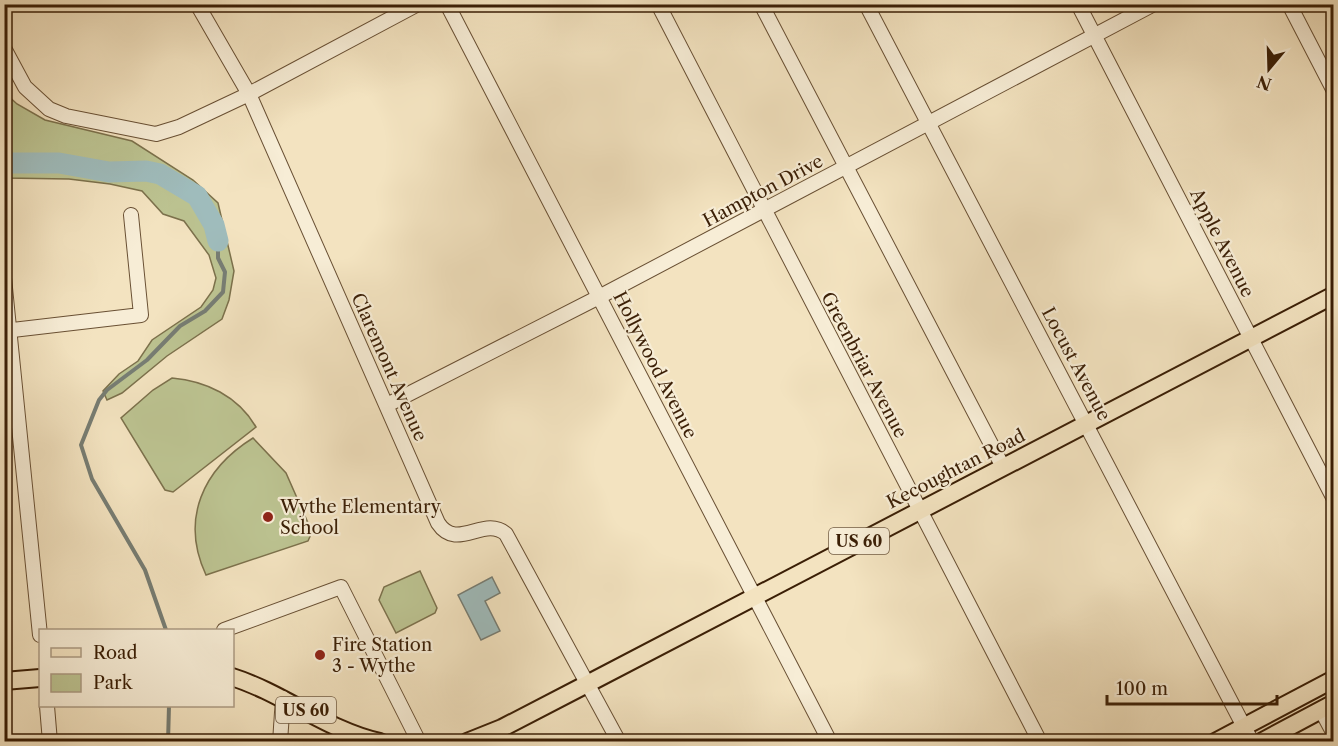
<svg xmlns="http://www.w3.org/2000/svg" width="1338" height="746" viewBox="0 0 1338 746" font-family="'Libre Caslon Text',serif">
<rect width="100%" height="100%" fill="#f3e3c0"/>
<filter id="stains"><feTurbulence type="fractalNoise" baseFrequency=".00333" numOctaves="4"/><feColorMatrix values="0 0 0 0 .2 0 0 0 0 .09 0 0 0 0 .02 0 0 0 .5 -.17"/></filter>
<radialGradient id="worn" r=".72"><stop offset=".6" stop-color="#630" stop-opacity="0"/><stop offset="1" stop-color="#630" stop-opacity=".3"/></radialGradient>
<g fill="#bcc391" stroke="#7c714c" stroke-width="1.5">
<polygon points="4,92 17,104 45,120 132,141 193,180 218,203 234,271 229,300 222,319 167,356 122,393 107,400 103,391 119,374 138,361 152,340 201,307 213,290 216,278 209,255 184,221 163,214 142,191 110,184 69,179 5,178"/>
<path d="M 172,378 C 206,381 238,396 256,427 L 173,492 L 165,490 L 121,418 L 153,390 Z"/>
<path d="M 253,438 L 286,473 L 312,532 L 308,541 L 206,575 C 180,519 203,469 253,438 Z"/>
<polygon points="420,571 437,608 435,613 396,633 379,600 384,587"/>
</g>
<polygon fill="#9fbcbc" stroke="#777d73" stroke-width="1.5" points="492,577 500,593 485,601 500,631 481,640 458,595"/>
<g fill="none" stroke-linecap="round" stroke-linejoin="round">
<g stroke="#777d73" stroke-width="4">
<polyline points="166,630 145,570 92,479 81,445 99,400 107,390 147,360 180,326 205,311 223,292 225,272 218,258 218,241"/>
<polyline points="168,742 169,706"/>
</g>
<polyline stroke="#9fbcbc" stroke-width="21" points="4,163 59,163 109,172 146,171 160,174 197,196 214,225 218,241"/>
<g stroke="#695034" stroke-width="16">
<g id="minor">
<path d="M 197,4 L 249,94 L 438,523 C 457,552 484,515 506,534 L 619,742"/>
<polyline points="447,4 830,742"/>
<polyline points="658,4 1040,742"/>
<polyline points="761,4 1003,467"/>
<polyline points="866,4 1252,742"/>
<polyline points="1078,4 1334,499"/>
<polyline points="1289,4 1334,91"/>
<polyline points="4,48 25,87 49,109 66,116 156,134 179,127 249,94 418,4"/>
<polyline points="4,278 40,635"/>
<polyline points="4,331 141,315 131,215"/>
<polyline points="387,405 599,297 1154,4"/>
<polyline points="224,630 341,587 419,742"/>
<polyline points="47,706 50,742"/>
<polyline points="1321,710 1334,734"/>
<polyline points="280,742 283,698"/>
</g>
</g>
<g stroke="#3b1f06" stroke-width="20">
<g id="major">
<path d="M 232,677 C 283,693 328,731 380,742"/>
<polyline points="4,681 40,678"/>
<polyline points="467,742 502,728 589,683 1334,295"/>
<polyline points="1215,742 1334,679"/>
<polyline points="1261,742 1334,703"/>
</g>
</g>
<use href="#minor" stroke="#f7edd6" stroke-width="14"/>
<use href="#major" stroke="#f3e3c0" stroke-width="16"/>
</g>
<g fill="#8f2418" stroke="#f7edd6" stroke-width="2">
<circle cx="268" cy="517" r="6"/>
<circle cx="320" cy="655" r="6"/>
</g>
<g text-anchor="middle" stroke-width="4.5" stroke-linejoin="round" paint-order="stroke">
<g fill="#f7edd6" stroke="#735d44" stroke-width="1.5">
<rect x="829" y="528" width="60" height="26" rx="4.5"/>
<rect x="276" y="697" width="60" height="26" rx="4.5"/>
</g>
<g font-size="16" font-weight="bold" fill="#3b1f06">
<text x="859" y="547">US 60</text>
<text x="306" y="716">US 60</text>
</g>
<g font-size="18" fill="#3b1f06" stroke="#f7edd6">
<text transform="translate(763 191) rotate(-28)" y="6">Hampton Drive</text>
<text transform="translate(1222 243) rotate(63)" y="6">Apple Avenue</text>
<text transform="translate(1076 364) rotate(62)" y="6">Locust Avenue</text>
<text transform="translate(655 365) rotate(63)" y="6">Hollywood Avenue</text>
<text transform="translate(864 365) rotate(62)" y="6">Greenbriar Avenue</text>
<text transform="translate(389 367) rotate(66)" y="6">Claremont Avenue</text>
<text transform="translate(956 469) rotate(-27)" y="6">Kecoughtan Road</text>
</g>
<g font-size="18" fill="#3b1f06" stroke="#f7edd6" text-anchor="start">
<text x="280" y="513">Wythe Elementary<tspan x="280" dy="21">School</tspan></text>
<text x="332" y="651">Fire Station<tspan x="332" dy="21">3 - Wythe</tspan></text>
</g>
</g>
<rect width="1338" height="746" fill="none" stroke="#f3e3c0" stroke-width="24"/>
<rect x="6" y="6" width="1326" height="734" fill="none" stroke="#3b1f06" stroke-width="3"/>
<rect x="12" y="12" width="1314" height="722" fill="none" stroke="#3b1f06" stroke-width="1.5"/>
<rect x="39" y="629" width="195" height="78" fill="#f7edd6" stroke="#ac9b83" stroke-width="1.5"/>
<rect x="51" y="648" width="30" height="9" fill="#f3e3c0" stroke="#ac9b83" stroke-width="1.5"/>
<text x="93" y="659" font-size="18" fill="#3b1f06">Road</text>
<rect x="51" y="674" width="30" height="18" fill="#bcc391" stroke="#ac9b83" stroke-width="1.5"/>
<text x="93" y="689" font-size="18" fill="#3b1f06">Park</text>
<g transform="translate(1269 69) rotate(199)" stroke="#f7edd6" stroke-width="4.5" paint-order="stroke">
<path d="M0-4.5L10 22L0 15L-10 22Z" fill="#3b1f06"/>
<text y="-9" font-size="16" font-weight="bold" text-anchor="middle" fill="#3b1f06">N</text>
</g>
<path d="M1107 695v9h170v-9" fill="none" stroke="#3b1f06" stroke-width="3"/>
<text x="1116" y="695" font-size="18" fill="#3b1f06" stroke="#f7edd6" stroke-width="4.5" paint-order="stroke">100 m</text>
<rect width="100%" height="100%" filter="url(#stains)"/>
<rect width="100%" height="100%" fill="url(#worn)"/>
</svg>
